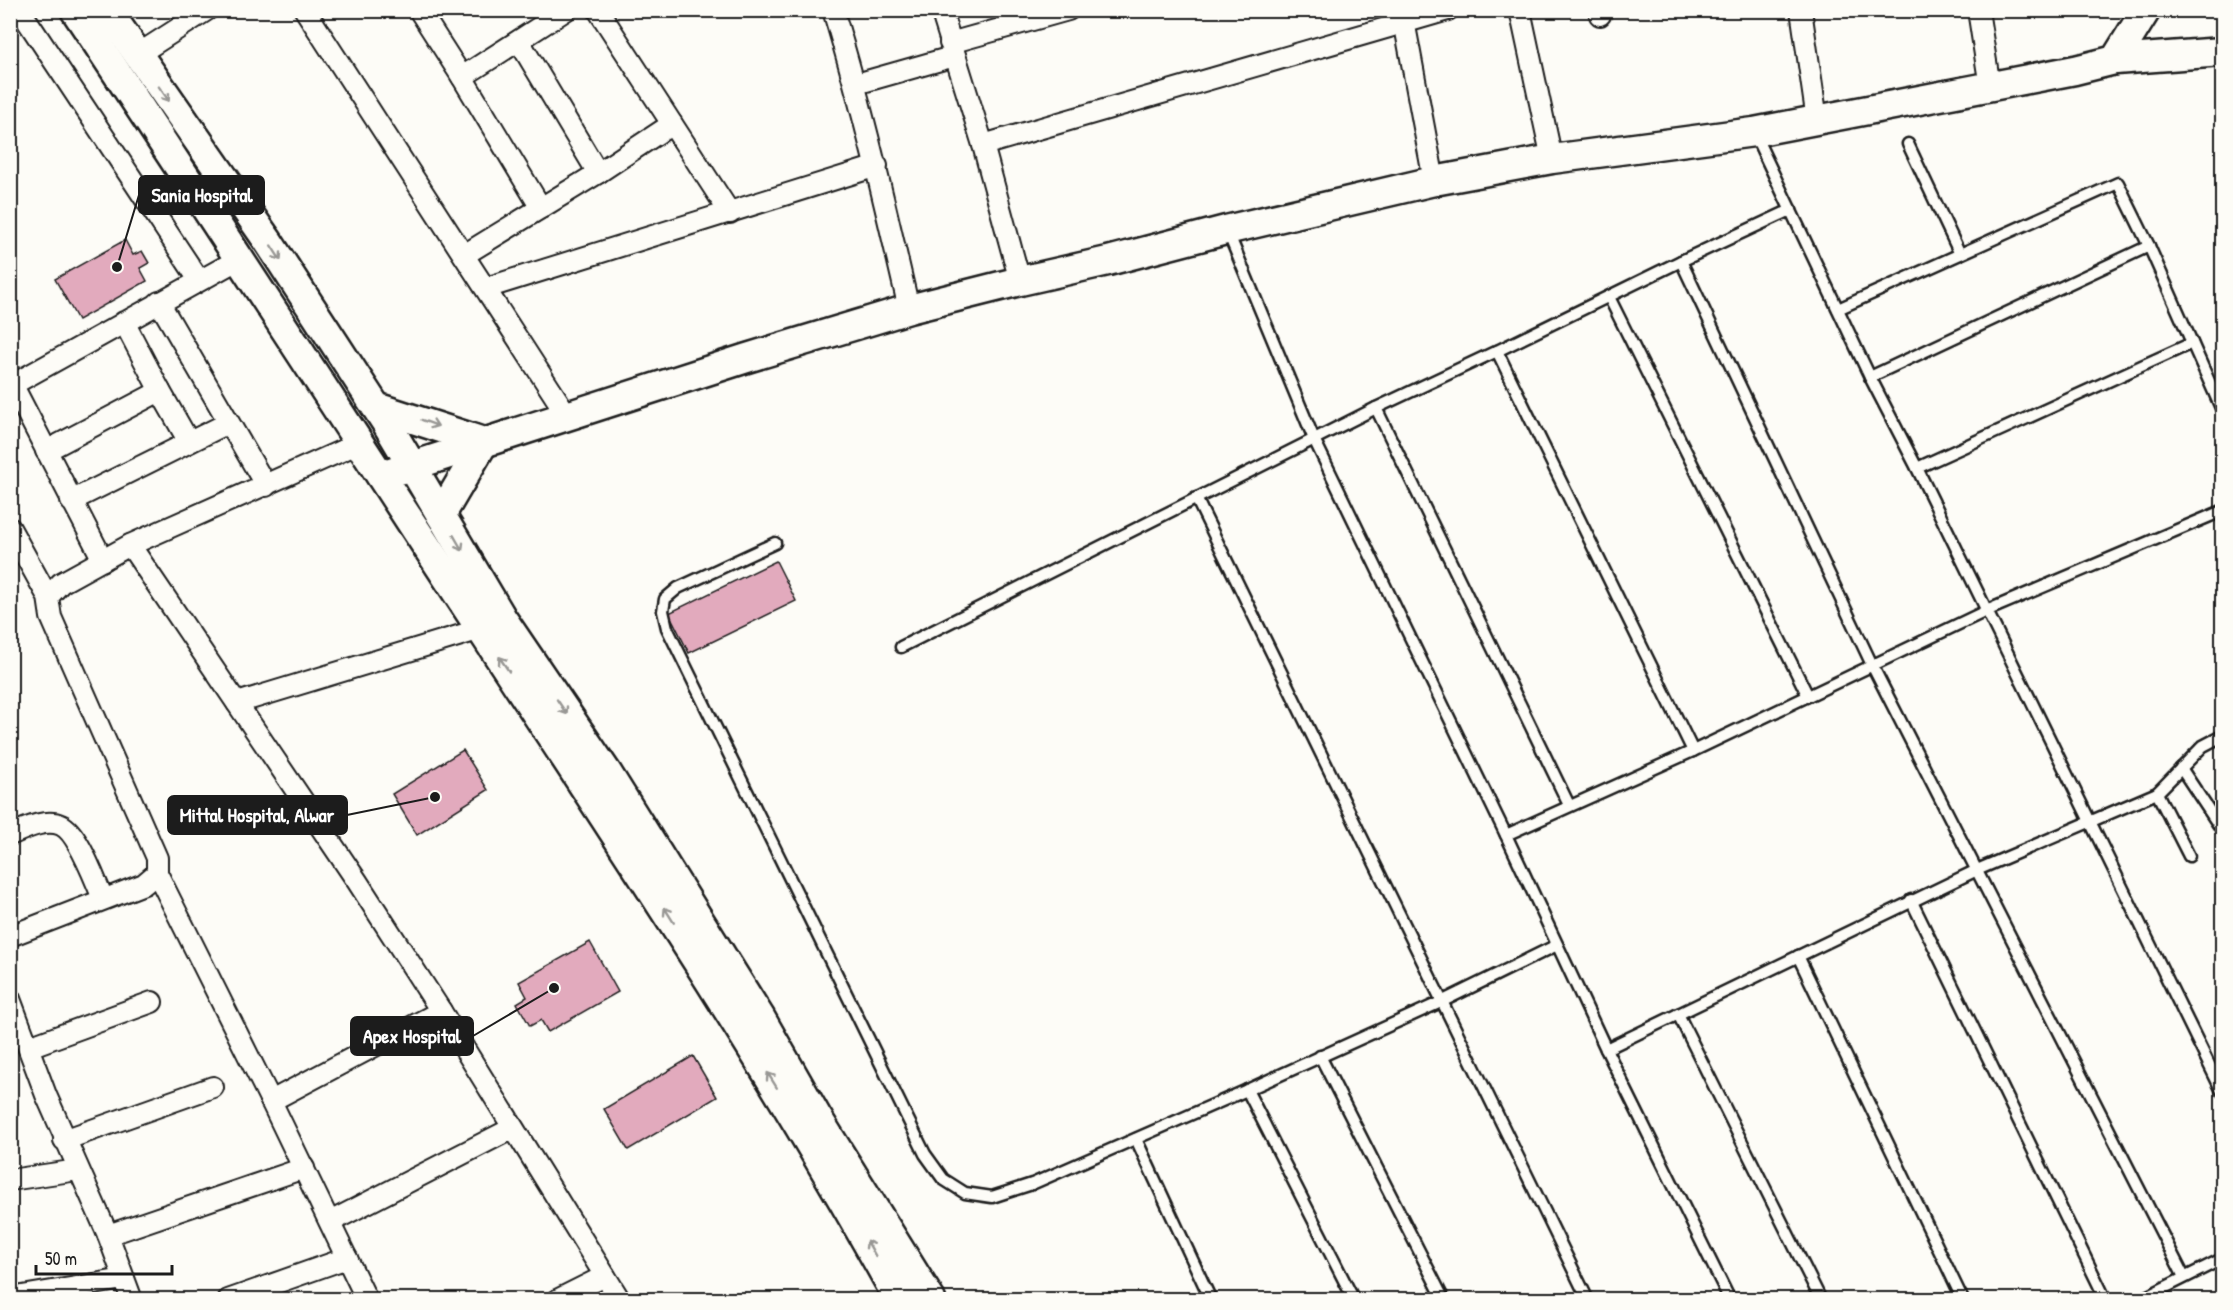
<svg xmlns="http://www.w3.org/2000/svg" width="2233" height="1310" viewBox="0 0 2233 1310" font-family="'Patrick Hand',sans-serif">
<rect width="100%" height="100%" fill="#fdfcf7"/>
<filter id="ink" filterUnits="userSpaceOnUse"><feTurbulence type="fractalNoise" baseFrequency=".0167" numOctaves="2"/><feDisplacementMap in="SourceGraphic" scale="12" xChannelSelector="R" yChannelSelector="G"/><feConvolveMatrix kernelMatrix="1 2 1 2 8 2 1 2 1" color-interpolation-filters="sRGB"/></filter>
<g filter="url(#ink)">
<g fill="#e2aabd" stroke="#1c1c1c" stroke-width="1.5">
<polygon points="125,240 133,255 142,251 149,263 140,268 147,281 78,320 55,279"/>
<polygon points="776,561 796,601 689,653 669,613"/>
<polygon points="463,750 488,790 417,835 392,794"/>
<polygon points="590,942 618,992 548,1032 541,1020 530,1026 517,1003 527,997 519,982"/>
<polygon points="693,1056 717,1097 628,1150 604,1109"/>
</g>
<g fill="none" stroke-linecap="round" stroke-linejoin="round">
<g stroke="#1c1c1c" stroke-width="15">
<g id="lane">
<polyline points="1754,133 1870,377 1917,468 2222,1091"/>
<polyline points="1908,144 1960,254"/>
<polyline points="1227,230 1314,439 1506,835 1606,1049 1730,1300"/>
<polyline points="1681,261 1873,667 2184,1277"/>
<polyline points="1609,297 1808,696"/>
<polyline points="1838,309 2118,183 2149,246 2221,408"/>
<polyline points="1497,351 1693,751"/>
<polyline points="1870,377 2149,246"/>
<polyline points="1376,408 1569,805"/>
<polyline points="1917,468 2192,343"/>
<polyline points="1196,498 1588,1300"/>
<polyline points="775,543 678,588 665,599 663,611 667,628 925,1154 943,1179 965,1193 992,1197 1032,1184 1247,1090 1441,1002 1557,945"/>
<polyline points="901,647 1376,408 1497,351 1681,261 1791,210"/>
<polyline points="2181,768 2222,830"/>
<polyline points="2157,793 2189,856"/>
<polyline points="1506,835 1693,751 1986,611 2222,511"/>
<polyline points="1911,900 2106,1300"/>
<polyline points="1798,956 1963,1300"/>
<polyline points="1678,1014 1821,1300"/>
<polyline points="1606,1049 1977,870 2157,793 2203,746 2222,736"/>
<polyline points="1320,1056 1444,1300"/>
<polyline points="1247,1090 1354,1300"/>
<polyline points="1136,1139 1211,1300"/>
<polyline points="2140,1300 2222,1259"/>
</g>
</g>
<g stroke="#1c1c1c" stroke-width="24">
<g id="street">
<polyline points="20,10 199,280"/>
<polyline points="305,10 567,415"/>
<polyline points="419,10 462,77 541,208"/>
<polyline points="598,10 730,213"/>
<path d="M 833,10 C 863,109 886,209 909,309"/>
<polyline points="941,10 983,145 1020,281"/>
<polyline points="1402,10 1434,181"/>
<polyline points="1520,10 1552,159"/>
<polyline points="1599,10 1600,15"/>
<polyline points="1801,10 1817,120"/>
<polyline points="1978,10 1990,87"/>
<polyline points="519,41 598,173"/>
<polyline points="950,43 1068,10"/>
<polyline points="137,55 207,10"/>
<polyline points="462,77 566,10"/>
<polyline points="856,84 955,56"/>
<polyline points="983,145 1448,10"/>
<polyline points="464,255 598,173 672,124"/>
<polyline points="486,288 877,166"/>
<polyline points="159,302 266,486"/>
<polyline points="124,322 160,391 189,442"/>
<polyline points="10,380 103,560"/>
<polyline points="10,386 239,259"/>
<polyline points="46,451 160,391"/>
<polyline points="71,501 228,423"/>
<polyline points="10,528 48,597"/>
<polyline points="130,545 357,881 441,1011 620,1300"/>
<polyline points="237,703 481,629"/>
<path d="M 10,835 C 24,829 46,818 61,825 C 78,832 95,881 103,898"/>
<polyline points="157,873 271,1101 367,1300"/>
<polyline points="10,936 144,884 157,873 157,858 51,617 48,597 61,583 130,545 359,443"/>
<polyline points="10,999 46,1095 108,1235 132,1300"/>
<polyline points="29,1047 152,1002"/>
<polyline points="271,1101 441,1011"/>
<polyline points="64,1140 213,1087"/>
<polyline points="10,1180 78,1170"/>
<polyline points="330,1222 513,1128"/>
<polyline points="108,1235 304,1168"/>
<polyline points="10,1298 124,1279"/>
<polyline points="228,1300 347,1258"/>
<polyline points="557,1300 605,1276"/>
</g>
</g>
<g stroke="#1c1c1c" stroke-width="33">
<g id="secondary">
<path d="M 75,10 C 212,215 345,422 480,628 C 625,849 772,1068 899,1300"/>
<polyline points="107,10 268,241 387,424 502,618 606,771 760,1017 817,1117 931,1300"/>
<polyline points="2115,60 2222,52"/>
<polyline points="376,407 484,442 441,515"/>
<polyline points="381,476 747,358 909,309 1020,281 1108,261 1226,230 1434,181 1552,159 1754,132 2075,70 2115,60 2146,10"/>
</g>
</g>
<use href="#lane" stroke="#fdfcf7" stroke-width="10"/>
<use href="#street" stroke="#fdfcf7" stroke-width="20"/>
<use href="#secondary" stroke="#fdfcf7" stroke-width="28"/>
</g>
<defs><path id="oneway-shaft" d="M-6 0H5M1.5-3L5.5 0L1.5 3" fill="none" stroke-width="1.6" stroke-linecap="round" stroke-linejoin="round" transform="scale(1.5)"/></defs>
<g stroke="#989794">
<use href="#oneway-shaft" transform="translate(164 94) rotate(55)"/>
<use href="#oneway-shaft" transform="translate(276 253) rotate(57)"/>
<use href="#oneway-shaft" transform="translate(430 423) rotate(20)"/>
<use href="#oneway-shaft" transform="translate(458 543) rotate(60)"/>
<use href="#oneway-shaft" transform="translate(504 664) rotate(-124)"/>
<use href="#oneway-shaft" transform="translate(562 707) rotate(56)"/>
<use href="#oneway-shaft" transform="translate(669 915) rotate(-122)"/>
<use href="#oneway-shaft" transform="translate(772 1080) rotate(-122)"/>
<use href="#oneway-shaft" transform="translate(871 1248) rotate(-119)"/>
</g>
</g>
<path fill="none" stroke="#1c1c1c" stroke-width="2" d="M117 267L139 195M435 797L347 815M554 988L473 1036"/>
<g fill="#1c1c1c" stroke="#fdfcf7" stroke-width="2">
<circle cx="117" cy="267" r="6"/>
<circle cx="435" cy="797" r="6"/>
<circle cx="554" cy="988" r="6"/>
</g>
<g fill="#1c1c1c" stroke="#1c1c1c" stroke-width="2">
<rect x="139" y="176" width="125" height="38" rx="6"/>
<rect x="168" y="796" width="179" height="38" rx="6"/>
<rect x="351" y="1017" width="122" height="38" rx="6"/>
</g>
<g font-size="20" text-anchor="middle" font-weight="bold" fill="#fff">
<text x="202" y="202">Sania Hospital</text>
<text x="257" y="822">Mittal Hospital, Alwar</text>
<text x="412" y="1043">Apex Hospital</text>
</g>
<rect width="2233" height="1310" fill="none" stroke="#fdfcf7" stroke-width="36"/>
<rect x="18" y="18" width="2197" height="1274" fill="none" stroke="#1c1c1c" stroke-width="2" filter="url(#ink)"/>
<path d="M36 1265v9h136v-9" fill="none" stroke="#1c1c1c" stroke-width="3"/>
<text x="45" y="1265" font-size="18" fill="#1c1c1c" stroke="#fdfcf7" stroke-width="4.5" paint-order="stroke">50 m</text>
</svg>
